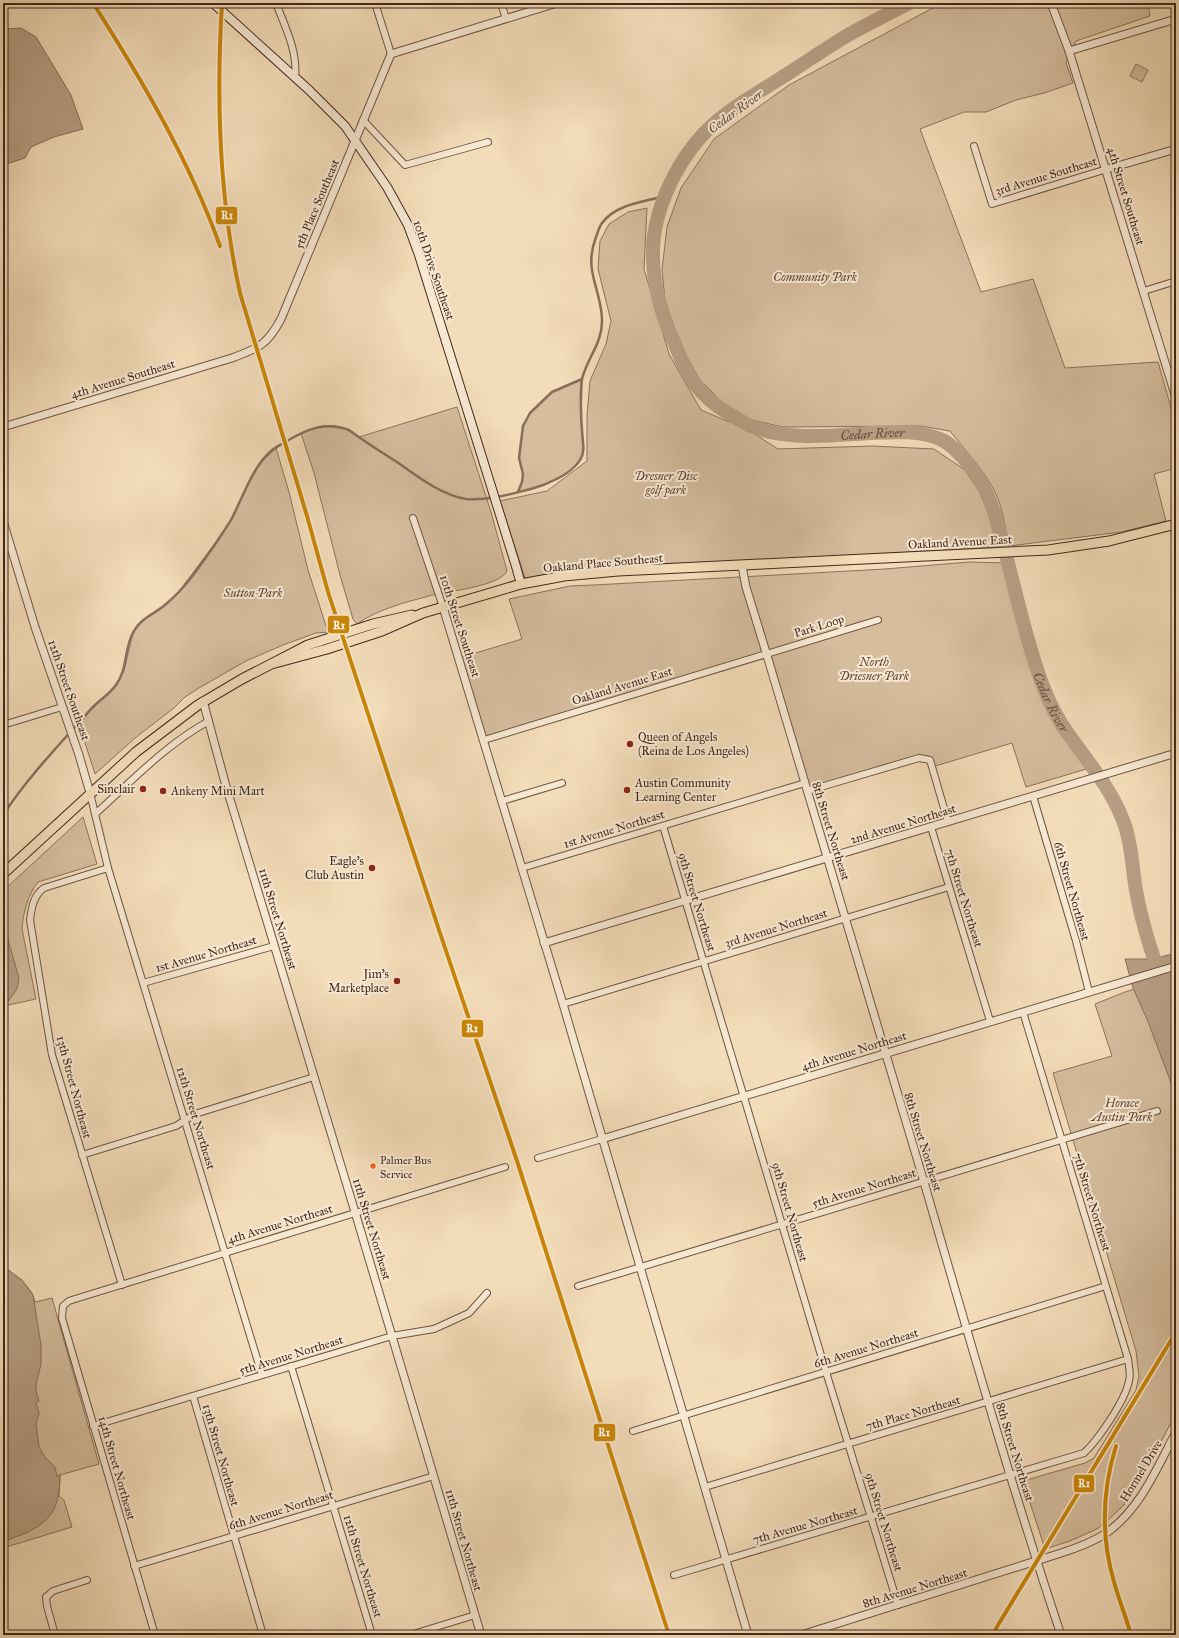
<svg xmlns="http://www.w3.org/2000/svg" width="1179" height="1638" viewBox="0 0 1179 1638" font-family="'IM FELL Great Primer',serif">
<rect width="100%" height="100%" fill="#f3dcb9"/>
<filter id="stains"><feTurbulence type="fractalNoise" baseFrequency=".005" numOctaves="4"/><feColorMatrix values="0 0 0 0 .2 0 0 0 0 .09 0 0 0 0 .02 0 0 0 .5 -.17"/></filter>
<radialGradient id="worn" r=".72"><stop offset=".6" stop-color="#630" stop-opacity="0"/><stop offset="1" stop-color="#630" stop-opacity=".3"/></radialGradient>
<g fill="#d5bd9e" stroke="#8c725d">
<path d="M 942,3 L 1148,3 L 1150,16 L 1076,41 L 1066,63 L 1073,83 L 1044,93 L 1016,100 L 986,112 L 964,112 L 920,129 L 981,292 L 1033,279 L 1065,368 L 1158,362 L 1176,425 L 1176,468 L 1154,474 L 1166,521 L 1121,532 L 1009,546 C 1005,528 1003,508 995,492 C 984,470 965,450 950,431 L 921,426 L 783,427 L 752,420 L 725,405 L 700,380 L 679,343 L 665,300 L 662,270 L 667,227 L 681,188 L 714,139 L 789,85 Z"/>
<polygon points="1136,64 1148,70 1142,82 1130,76"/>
<polygon points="647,208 644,269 669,354 701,410 748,430 778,449 872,446 934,449 965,470 986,502 1000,547 741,562 586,568 525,578 500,501 547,491 587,461 587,416 590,381 606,344 611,321 598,269 600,241 609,224 628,212"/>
<path d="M 582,379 C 582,394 581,409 581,423 C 582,433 585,445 583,454 C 577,476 537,487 518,492 L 522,482 L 523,474 L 519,458 L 523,426 L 530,413 L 552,392 Z"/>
<path d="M 457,407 L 491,512 L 507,571 C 499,587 446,591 429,596 C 406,602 376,610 357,624 L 353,619 L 340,575 L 314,473 L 301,433 C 324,423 338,422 359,437 Z"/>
<polygon points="276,448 289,492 308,570 328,632 316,633 283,645 246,661 199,688 185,697 174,708 135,738 95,774 79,724 91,710 117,684 124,671 133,632 139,623 165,605 180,590 216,542 232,519 249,481 260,463"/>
<path d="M 969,562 L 1008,563 C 1020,611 1030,668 1054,712 C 1065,732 1081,748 1093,767 L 1026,787 L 1012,743 L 932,767 L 924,758 L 807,791 L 767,654 L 484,740 L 459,658 L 522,639 L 509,599 L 570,586 L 594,585 L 885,569 Z"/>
<path d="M 83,817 L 97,864 L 38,882 C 28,894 23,913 22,929 L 36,999 L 4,1006 L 3,1008 L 3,891 Z"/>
<polygon points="1176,976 1176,1413 1140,1482 1124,1505 1107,1521 1097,1529 1070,1541 1045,1549 1023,1481 1085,1463 1094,1458 1136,1390 1139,1376 1136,1351 1053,1073 1112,1056 1095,1004 1125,992"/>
<path d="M 3,1266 C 16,1278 31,1284 35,1302 L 52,1298 L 99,1464 L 60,1475 L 59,1496 L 64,1500 L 72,1527 L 3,1548 Z"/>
</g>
<g fill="#b79e84" stroke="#896e5a">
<polygon points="21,28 36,37 71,95 83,129 54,137 31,147 25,158 3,165 3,29"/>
<polygon points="3,927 7,927 8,940 19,978 17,989 3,1008"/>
<polygon points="1176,953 1176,1096 1147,1019 1133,988 1125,959 1153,959"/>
<path d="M 3,1266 L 22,1280 L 33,1295 L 41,1345 L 41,1364 L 36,1385 L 36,1391 L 39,1401 L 36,1403 L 39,1413 L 36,1425 L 39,1447 L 45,1457 L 55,1467 L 57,1476 L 60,1475 C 60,1504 54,1520 26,1533 C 19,1536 10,1538 3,1543 Z"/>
</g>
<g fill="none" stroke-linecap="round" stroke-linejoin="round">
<g stroke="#896e5a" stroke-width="2.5">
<polyline points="518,492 522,482 523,474 519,458 523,426 530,413 552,392 582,379"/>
<path d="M 3,815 C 28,777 60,744 90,710 C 98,701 109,695 116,685 C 128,669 124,647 134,631 C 142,617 155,614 166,604 C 186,588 201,564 216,543 C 221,535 227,527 232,518 C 244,495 252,468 271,451 C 276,447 282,444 287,441 C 307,429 326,421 349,430 C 365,442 381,452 397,462 C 417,476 441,495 466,499 C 487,501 511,494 531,489 C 546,485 572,474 580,460 C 586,451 582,440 582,430 C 581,418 580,390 582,379 C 587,358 603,343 602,319 C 601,288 583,271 596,237 C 598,232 599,227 602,223 C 616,204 644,202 665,196"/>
</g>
<path stroke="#b79e84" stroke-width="14" id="s1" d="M 909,3 C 888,14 868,24 848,35 C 826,48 805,63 784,76 C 763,90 735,105 716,122 C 681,152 652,208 653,255 C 653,282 660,310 671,335 C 687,374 694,393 731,415 C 740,421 751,427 762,430 C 797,440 836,435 872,433 C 893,432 919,430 940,439 C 952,444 962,456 970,466 C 992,494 997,522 1006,555 C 1017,597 1026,640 1041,681 C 1048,700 1057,719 1069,735 C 1089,763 1112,790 1124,823 C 1132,844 1132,868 1136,890 C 1141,920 1150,948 1160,976"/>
<g stroke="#6f5443" stroke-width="8">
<g id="minor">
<path d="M 276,3 C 285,27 298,51 295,78"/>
<polyline points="375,3 391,54"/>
<polyline points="501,3 506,19"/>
<polyline points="363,120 405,165 488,142"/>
<polyline points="974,146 992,204 1107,169"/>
<polyline points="1144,291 1176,281"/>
<polyline points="413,518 443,607"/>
<polyline points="3,725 62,707"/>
<polyline points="484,740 878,620"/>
<polyline points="807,791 919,758 930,760 948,822"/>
<polyline points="90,793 108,868 262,1375"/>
<polyline points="1033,796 1076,941 1089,992"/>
<polyline points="502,801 562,783"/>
<path d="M 95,814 C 131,782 165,745 209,721"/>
<polyline points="663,826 826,1372 898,1605"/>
<polyline points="931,827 990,1021"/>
<path d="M 108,868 L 44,888 C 33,896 32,907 30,920 L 52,1055 L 122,1285"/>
<polyline points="522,868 805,783"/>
<polyline points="143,983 274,946"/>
<polyline points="563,1004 949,887"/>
<polyline points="82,1155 176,1126 195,1114 314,1077"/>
<polyline points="538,1158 602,1139"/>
<polyline points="578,1286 1157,1111"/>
<polyline points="291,1366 372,1635"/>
<polyline points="193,1396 263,1635"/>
<polyline points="93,1426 392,1336 434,1329 469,1313 487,1293"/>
<polyline points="633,1431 1106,1286"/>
<polyline points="705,1487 1128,1359"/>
<polyline points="134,1566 434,1476"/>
<path d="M 674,1575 L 1084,1453 C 1098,1440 1125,1401 1129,1381 C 1131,1374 1129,1367 1128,1359 L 1023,1012"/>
<polyline points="55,1635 47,1606 46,1597 53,1591 87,1580"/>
<polyline points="155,1635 62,1318 63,1306 69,1301 75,1299 505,1167"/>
<polyline points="410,1635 475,1615"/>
</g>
</g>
<g stroke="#6f5443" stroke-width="9">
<g id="tertiary">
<polyline points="1051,3 1069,51 1176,398"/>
<polyline points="1069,51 1176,19"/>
<polyline points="1107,169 1176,149"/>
<path d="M 3,427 L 232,358 C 259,348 267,345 281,319 L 391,54 L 557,3"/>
<polyline points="3,521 35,627 79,755 90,793"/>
<path d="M 742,566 L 746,587 C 807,785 865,984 924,1182 C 968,1334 1011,1485 1061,1635"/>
<polyline points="443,607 563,1004 748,1635"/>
<polyline points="203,701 226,786 355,1212 481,1635"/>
<polyline points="544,943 1176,753"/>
<polyline points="602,1139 1176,966"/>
<path d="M 801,1635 L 1058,1554 C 1074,1549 1091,1543 1105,1534 C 1140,1510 1157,1468 1176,1432"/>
</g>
</g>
<g stroke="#43271c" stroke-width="10">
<polyline id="secondary" points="213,3 309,90 345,126 387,187 408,225 419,255 515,563 521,584"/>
</g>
<g stroke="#43271c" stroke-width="11">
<g id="primary">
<polyline points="275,663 327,649 382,631 423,613 521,584 564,576 618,571 1048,550 1109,541 1176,524"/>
<polyline points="3,874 136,752 198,705 242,679 308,645 373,624 412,615"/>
</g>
</g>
<use href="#minor" stroke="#f7e8d2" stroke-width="6"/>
<use href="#tertiary" stroke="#f7e8d2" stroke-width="7"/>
<use href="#secondary" stroke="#f7e8d2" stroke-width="8"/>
<use href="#primary" stroke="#f3dcb9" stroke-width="9"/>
<g stroke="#f7e8d2" stroke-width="7">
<g id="rail-1">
<path d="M 93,3 C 142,80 189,160 220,246"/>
<path d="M 222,3 C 216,100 219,198 240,293 L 307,516 L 328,592 L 440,933 L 517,1161 L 669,1635"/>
<path d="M 1116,1446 C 1102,1491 1101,1537 1114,1582 C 1119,1600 1126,1617 1131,1635"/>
<polyline points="992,1635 1176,1332"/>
</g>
</g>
<use href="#rail-1" stroke="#ca8607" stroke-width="4"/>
</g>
<g fill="#8f2418" stroke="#f7e8d2" stroke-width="1.5">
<circle cx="630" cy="744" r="4"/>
<circle cx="143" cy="789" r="4"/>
<circle cx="627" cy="790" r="4"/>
<circle cx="163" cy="791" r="4"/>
<circle cx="372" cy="868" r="4"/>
<circle cx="397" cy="981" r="4"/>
</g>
<circle fill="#f26522" stroke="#f7e8d2" stroke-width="1.5" cx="373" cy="1166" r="3.5"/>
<g text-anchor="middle" stroke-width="4" stroke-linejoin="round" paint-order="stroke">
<g font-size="11" fill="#43271c" stroke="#f7e8d2" text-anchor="start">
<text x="380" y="1164">Palmer Bus<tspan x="380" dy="14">Service</tspan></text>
</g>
<g font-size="12" fill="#43271c" stroke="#f7e8d2">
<text transform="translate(1046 176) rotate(-17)" y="4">3rd Avenue Southeast</text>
<text transform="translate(1126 196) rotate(73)" y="4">4th Street Southeast</text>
<text transform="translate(317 204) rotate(-67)" y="4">5th Place Southeast</text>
<text transform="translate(434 270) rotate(71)" y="4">10th Drive Southeast</text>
<text transform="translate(123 379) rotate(-17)" y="4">4th Avenue Southeast</text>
<text transform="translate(960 542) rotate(-3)" y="4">Oakland Avenue East</text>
<text transform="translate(603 563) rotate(-5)" y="4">Oakland Place Southeast</text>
<text transform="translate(460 626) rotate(72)" y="4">10th Street Southeast</text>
<text transform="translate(819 626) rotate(-17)" y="4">Park Loop</text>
<text transform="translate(622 686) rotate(-17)" y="4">Oakland Avenue East</text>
<text transform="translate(69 690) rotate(71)" y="4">12th Street Southeast</text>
<text transform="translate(903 824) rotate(-17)" y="4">2nd Avenue Northeast</text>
<text transform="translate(614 829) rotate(-17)" y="4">1st Avenue Northeast</text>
<text transform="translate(831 831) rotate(73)" y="4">8th Street Northeast</text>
<text transform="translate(1072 891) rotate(74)" y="4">6th Street Northeast</text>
<text transform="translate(964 898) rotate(73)" y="4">7th Street Northeast</text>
<text transform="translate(697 902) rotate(73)" y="4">9th Street Northeast</text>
<text transform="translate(278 919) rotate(73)" y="4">11th Street Northeast</text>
<text transform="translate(776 928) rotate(-17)" y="4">3rd Avenue Northeast</text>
<text transform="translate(206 954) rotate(-16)" y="4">1st Avenue Northeast</text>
<text transform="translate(854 1051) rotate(-17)" y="4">4th Avenue Northeast</text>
<text transform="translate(74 1087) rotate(75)" y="4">13th Street Northeast</text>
<text transform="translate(196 1118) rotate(73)" y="4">12th Street Northeast</text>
<text transform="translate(923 1142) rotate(73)" y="4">8th Street Northeast</text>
<text transform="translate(864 1188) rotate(-17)" y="4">5th Avenue Northeast</text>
<text transform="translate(1092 1202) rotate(73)" y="4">7th Street Northeast</text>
<text transform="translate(790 1212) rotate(74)" y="4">9th Street Northeast</text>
<text transform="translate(280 1224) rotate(-17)" y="4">4th Avenue Northeast</text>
<text transform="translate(372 1229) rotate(73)" y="4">11th Street Northeast</text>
<text transform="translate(866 1348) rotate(-17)" y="4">6th Avenue Northeast</text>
<text transform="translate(291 1355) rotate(-17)" y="4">5th Avenue Northeast</text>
<text transform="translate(913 1413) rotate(-16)" y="4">7th Place Northeast</text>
<text transform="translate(1015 1452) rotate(73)" y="4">8th Street Northeast</text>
<text transform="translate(221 1455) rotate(74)" y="4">13th Street Northeast</text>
<text transform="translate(117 1468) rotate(74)" y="4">14th Street Northeast</text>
<text transform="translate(1141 1471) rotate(-59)" y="4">Hormel Drive</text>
<text transform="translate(281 1510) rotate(-17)" y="4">6th Avenue Northeast</text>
<text transform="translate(884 1522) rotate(73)" y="4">9th Street Northeast</text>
<text transform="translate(805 1525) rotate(-16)" y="4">7th Avenue Northeast</text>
<text transform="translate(464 1540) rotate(74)" y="4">11th Street Northeast</text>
<text transform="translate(363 1566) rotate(73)" y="4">12th Street Northeast</text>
<text transform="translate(915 1588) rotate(-17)" y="4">8th Avenue Northeast</text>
</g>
<g font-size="12" font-style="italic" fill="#604536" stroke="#f7e8d2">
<text x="815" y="281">Community Park</text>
<text x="666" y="480">Dresner Disc<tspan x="666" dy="14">golf park</tspan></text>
<text x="253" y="597">Sutton Park</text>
<text x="874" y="666">North<tspan x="874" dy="14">Driesner Park</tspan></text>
<text x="1122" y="1107">Horace<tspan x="1122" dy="14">Austin Park</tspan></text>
</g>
<g font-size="12" fill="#43271c" stroke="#f7e8d2" text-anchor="start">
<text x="638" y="741">Queen of Angels<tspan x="638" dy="14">(Reina de Los Angeles)</tspan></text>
<text x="635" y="787">Austin Community<tspan x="635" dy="14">Learning Center</tspan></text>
<text x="135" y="793" text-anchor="end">Sinclair</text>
<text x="171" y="795">Ankeny Mini Mart</text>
<text x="364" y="865" text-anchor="end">Eagle's<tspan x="364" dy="14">Club Austin</tspan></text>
<text x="389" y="978" text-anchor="end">Jim's<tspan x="389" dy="14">Marketplace</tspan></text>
</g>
<g font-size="13" font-style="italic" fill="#664b3b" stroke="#f7e8d2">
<text transform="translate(735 111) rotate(-36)" y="5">Cedar River</text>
<text dy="5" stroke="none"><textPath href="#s1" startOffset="709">Cedar River</textPath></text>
<text dy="5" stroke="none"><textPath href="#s1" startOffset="1069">Cedar River</textPath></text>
</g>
</g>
<g stroke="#f7e8d2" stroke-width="1.5">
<rect x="215" y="206" width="23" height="19" rx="4" fill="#ca8607"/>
<rect x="327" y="615" width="23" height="19" rx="4" fill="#ca8607"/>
<rect x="461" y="1019" width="23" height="19" rx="4" fill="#ca8607"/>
<rect x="593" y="1423" width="23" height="19" rx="4" fill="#ca8607"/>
<rect x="1073" y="1474" width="22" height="19" rx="4" fill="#ca8607"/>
</g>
<g font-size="11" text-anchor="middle" font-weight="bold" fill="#fff">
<text x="227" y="219">R1</text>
<text x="339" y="629">R1</text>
<text x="472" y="1032">R1</text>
<text x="604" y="1436">R1</text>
<text x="1084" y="1487">R1</text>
</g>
<rect width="1179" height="1638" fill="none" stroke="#f3dcb9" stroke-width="16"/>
<rect x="4" y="4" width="1171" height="1630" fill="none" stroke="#43271c" stroke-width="2"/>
<rect x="8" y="8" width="1163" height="1622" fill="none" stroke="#43271c"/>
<rect width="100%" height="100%" filter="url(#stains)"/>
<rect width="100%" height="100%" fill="url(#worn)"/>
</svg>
